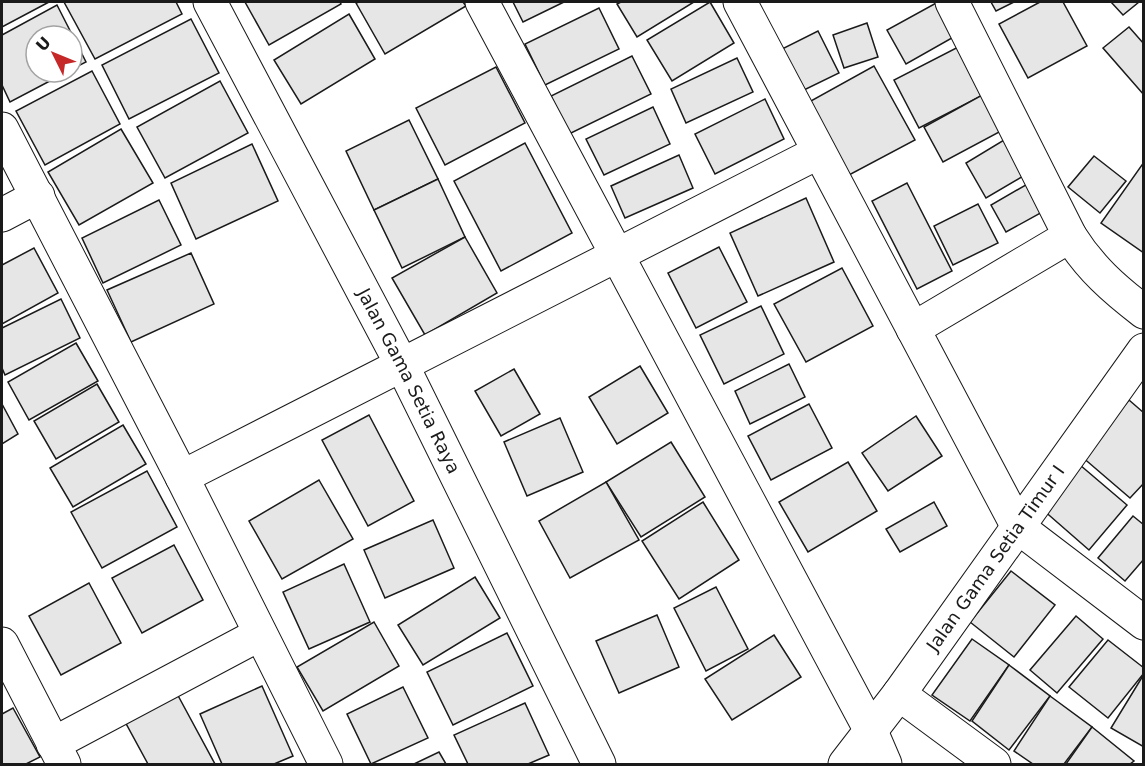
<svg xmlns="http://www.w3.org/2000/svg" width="1145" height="766" viewBox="0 0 1145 766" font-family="'DejaVu Sans',sans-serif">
<rect width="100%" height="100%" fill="#fff"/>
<g fill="#e6e6e6" stroke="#1a1a1a" stroke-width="1.5">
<polygon points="2,2 49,2 2,27"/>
<polygon points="64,2 176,2 182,14 95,59"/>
<polygon points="245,2 340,2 341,4 269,45"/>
<polygon points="359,2 463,2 466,6 385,54 356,3"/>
<polygon points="513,2 564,2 523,22"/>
<polygon points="621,2 694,2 637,37 617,4"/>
<polygon points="710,2 734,43 672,81 647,40"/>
<polygon points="938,2 959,34 906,64 887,30"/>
<polygon points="991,2 1014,2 996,11"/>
<polygon points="1040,2 1063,2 1087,46 1028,78 999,24"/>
<polygon points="1111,2 1139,2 1123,15"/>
<polygon points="57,5 86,62 72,69 72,36 36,36 36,72 67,72 10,102 2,85 2,35"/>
<polygon points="599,8 619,49 545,85 525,44"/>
<polygon points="349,14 375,59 301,104 274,60"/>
<polygon points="191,19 219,73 129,119 102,65"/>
<polygon points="867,23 878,57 844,68 833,35"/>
<polygon points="1129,27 1144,44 1144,95 1103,48"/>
<polygon points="818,31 839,73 804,90 782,49"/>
<polygon points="966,43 991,91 919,128 894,80"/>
<polygon points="632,56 651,94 569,134 551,96"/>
<polygon points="737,58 753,92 686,123 671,89"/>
<polygon points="874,66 915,140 849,175 809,102"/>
<polygon points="496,67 525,123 445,165 416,108"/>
<polygon points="92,71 120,124 45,165 16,111"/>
<polygon points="220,81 248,133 165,178 137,127"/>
<polygon points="984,94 1003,130 943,162 924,127"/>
<polygon points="765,99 784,139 715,174 695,134"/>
<polygon points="653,107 670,144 604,175 586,139"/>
<polygon points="409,120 438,179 374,210 346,151"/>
<polygon points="121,129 153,183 79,225 48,172"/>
<polygon points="1004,140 1025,175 986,198 966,163"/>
<polygon points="525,143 572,233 501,271 454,181"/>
<polygon points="252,144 278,201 196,239 171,183"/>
<polygon points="679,155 693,188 625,218 611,186"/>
<polygon points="1094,156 1126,181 1100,213 1068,187"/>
<polygon points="1144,162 1144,253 1101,223"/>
<polygon points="438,179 465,237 402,268 374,210"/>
<polygon points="1031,182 1046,210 1006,232 991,205"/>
<polygon points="907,183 952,271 917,289 872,201"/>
<polygon points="806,198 834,262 758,296 730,233"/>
<polygon points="159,200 181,245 103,283 82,238"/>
<polygon points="978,204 998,243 953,265 934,226"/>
<polygon points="465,237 497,293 425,335 392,278"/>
<polygon points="719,247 747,302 696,328 668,273"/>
<polygon points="34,248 58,293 2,324 2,265"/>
<polygon points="191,253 214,304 131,342 107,290"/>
<polygon points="842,268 873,326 806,362 774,304"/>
<polygon points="61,299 80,338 5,375 2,368 2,328"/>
<polygon points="761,306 784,354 724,384 700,335"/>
<polygon points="76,343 98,381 29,420 8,382"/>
<polygon points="789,364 805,397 750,424 735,391"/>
<polygon points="640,366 668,413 617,444 589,397"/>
<polygon points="514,369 540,414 501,436 475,391"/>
<polygon points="97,384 119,422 56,459 34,421"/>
<polygon points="1129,400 1144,413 1144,483 1130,498 1081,456"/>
<polygon points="2,404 18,434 2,444"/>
<polygon points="809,404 832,448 771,480 748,436"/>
<polygon points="369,415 414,501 368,526 322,440"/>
<polygon points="916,416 942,456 888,491 862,453"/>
<polygon points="560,418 583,472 527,496 504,442"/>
<polygon points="123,425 146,464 73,507 50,468"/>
<polygon points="671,442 705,497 641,537 606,482"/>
<polygon points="848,462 877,511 808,552 779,502"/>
<polygon points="1080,465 1127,505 1089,550 1042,509"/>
<polygon points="147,471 177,527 102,568 71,512"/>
<polygon points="319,480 353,539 282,579 249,521"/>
<polygon points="606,482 639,540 570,578 539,521"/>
<polygon points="703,502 739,560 679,599 642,541"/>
<polygon points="934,502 947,526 900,552 886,529"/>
<polygon points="1133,516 1144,525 1144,559 1125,581 1098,558"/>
<polygon points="433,520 454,568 385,598 364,550"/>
<polygon points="174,545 203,600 142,633 112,578"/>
<polygon points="344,564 370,622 309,649 283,592"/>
<polygon points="1011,571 1055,605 1014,657 970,622"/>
<polygon points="475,577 500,618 423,665 398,625"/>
<polygon points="89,583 121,643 61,675 29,616"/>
<polygon points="716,587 748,649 706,671 674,608"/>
<polygon points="657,615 679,667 619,693 596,641"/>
<polygon points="1076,616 1103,639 1057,693 1030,670"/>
<polygon points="374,622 399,666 323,711 297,667"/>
<polygon points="507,633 533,686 453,725 427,672"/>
<polygon points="774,635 801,677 732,720 705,679"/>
<polygon points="972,639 1009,665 970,721 932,695"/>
<polygon points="1108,640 1144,668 1144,673 1108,718 1069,687"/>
<polygon points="1009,665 1050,696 1009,750 972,721"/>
<polygon points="1144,674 1144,747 1111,728"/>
<polygon points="262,686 293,756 274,764 222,764 200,714"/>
<polygon points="403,687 428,738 371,764 347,714"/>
<polygon points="175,690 215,764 148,764 123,718"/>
<polygon points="1050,696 1092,727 1064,764 1033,764 1014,751"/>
<polygon points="525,703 549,755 528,764 468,764 454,735"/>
<polygon points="13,708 40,757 26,764 2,764 2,714"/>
<polygon points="1092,727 1134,761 1130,764 1066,764"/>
<polygon points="439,752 446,764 414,764"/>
</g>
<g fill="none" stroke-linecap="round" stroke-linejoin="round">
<g stroke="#1a1a1a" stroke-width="35">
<g id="minor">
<path id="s1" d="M 210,2 L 402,365 L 599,764"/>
<polyline points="482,2 870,729 885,764"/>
<polyline points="740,2 1018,527 1144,623"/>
<path d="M 952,2 L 1070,236 C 1090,268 1114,289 1144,312"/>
<polyline points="2,129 182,477 326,764"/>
<polyline points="2,215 38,196"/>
<polyline points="913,329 1070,236"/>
<polyline points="182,477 819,152"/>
<polyline points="2,644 64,764"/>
<polyline points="899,694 994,764"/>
<polyline points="53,744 260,634"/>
<path id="s2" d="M 845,764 L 899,694 L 1144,350"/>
</g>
</g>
<use href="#minor" stroke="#fff" stroke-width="33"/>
</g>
<g text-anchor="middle" stroke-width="4.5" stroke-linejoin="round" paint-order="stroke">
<g font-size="18" fill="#1a1a1a" stroke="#fff">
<text dy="6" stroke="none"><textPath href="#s1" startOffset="428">Jalan Gama Setia Raya</textPath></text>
<text dy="6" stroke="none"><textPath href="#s2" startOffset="255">Jalan Gama Setia Timur I</textPath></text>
</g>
</g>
<rect width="1145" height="766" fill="none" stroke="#1a1a1a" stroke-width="6"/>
<g transform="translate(54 54) rotate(313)"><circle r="28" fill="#ffffff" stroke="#a3a3a3" stroke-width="1.5"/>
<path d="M0-4.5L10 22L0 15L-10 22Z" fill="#c62828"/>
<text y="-9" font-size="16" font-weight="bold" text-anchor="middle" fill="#1a1a1a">U</text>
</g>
</svg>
